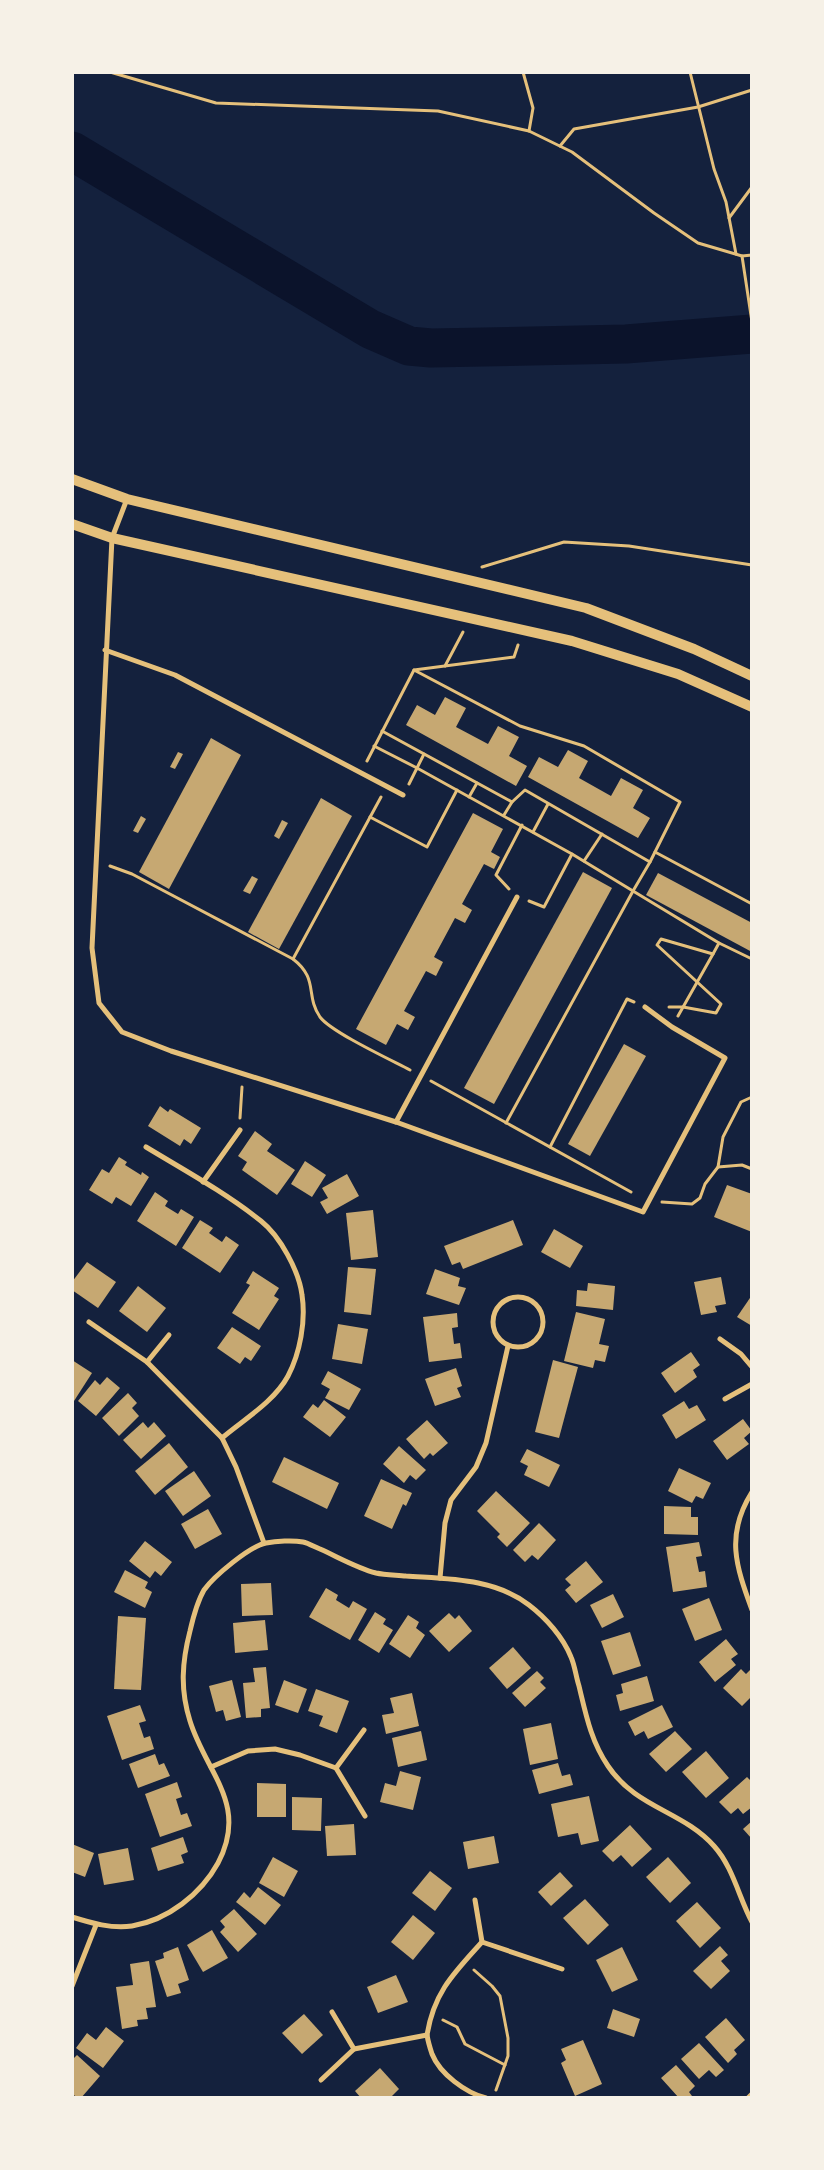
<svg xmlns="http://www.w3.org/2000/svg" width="824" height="2170" viewBox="0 0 824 2170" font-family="Helvetica,sans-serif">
<rect width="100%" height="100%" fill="#14213d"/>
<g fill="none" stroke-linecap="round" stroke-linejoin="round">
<polyline stroke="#0b132b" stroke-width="39" points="72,151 370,329 409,346 431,348 626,344 752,334"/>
</g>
<g fill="#c6a872">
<polygon points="445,697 466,708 456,727 488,744 498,726 519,737 509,756 527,766 516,786 406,725 417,705 435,715"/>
<polygon points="211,738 241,755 169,889 139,872"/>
<polygon points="568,750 588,761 579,778 611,796 621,778 643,790 633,808 650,818 638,838 528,777 539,757 558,767"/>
<polygon points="178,752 183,754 175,769 170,767"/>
<polygon points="321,798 352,816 279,949 248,932"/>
<polygon points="473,813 503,829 491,852 500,857 494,869 484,864 462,904 472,910 465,923 455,918 434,957 443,962 436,976 426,971 404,1011 415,1017 408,1030 397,1024 386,1045 356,1029"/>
<polygon points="141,816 146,819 138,833 133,831"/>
<polygon points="282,820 288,823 279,839 274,836"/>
<polygon points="583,872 612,888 494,1104 464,1088"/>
<polygon points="658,873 752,923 752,952 646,895"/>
<polygon points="252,876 258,879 250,894 243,891"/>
<polygon points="624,1044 646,1056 590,1156 568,1144"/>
<polygon points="160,1106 168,1112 170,1109 201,1128 191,1144 184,1139 180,1146 148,1126"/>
<polygon points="255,1131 272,1144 267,1151 295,1170 277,1195 242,1170 247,1162 238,1156"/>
<polygon points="119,1157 127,1162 125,1165 141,1175 142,1172 149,1177 131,1206 116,1197 112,1204 89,1190 102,1169 109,1173"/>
<polygon points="305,1161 326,1175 312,1197 291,1184"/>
<polygon points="347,1174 359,1196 327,1214 320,1202 328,1198 322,1188"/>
<polygon points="727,1185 752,1194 752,1232 714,1217"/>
<polygon points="155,1192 168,1201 165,1206 178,1214 181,1209 194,1217 176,1246 137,1221"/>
<polygon points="373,1210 378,1257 351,1260 346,1213"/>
<polygon points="200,1220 213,1228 209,1233 222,1242 226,1236 239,1245 220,1273 182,1248"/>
<polygon points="513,1220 523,1245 463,1269 460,1262 452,1265 444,1246"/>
<polygon points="554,1229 583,1246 570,1268 541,1252"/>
<polygon points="87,1262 116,1282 98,1308 72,1290 72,1282"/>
<polygon points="348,1267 376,1269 371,1315 344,1312"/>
<polygon points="435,1269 460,1278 458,1286 466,1288 459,1305 426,1294"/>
<polygon points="253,1271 279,1288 274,1296 279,1299 259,1330 232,1313 250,1285 246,1283"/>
<polygon points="721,1277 726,1304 715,1306 717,1312 701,1315 694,1282"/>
<polygon points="588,1283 615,1286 613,1310 576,1306 577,1290 587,1291"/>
<polygon points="138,1286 166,1308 147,1332 119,1311"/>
<polygon points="752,1295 752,1326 737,1317"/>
<polygon points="576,1312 605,1319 599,1344 609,1346 605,1362 595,1360 593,1368 564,1361"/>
<polygon points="457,1313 458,1327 452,1328 454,1344 460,1343 462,1358 429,1362 423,1317"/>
<polygon points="338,1324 368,1329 362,1364 332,1359"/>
<polygon points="232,1327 261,1346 251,1361 245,1357 240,1364 217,1348"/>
<polygon points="691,1352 700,1365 693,1370 697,1377 675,1393 661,1373"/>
<polygon points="72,1360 92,1373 74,1401 72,1400"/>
<polygon points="553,1360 578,1367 559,1438 535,1432"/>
<polygon points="456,1368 462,1386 457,1388 461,1397 435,1406 425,1379"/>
<polygon points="328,1371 361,1389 349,1410 325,1398 330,1389 321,1384"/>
<polygon points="107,1377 120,1388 96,1416 78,1401 95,1380 100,1385"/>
<polygon points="128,1393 137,1403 132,1408 139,1416 119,1436 102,1418"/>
<polygon points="324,1400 346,1417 330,1437 303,1417 313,1404 318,1408"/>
<polygon points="684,1401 689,1409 697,1405 706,1420 676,1439 662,1415"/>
<polygon points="743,1419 752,1431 744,1438 749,1444 727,1460 713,1441"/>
<polygon points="427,1420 448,1443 433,1456 430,1453 424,1459 406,1439"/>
<polygon points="143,1422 148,1428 154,1422 166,1436 141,1459 123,1440"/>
<polygon points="169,1443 188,1467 155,1495 135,1471"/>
<polygon points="399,1446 426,1470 416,1480 410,1475 404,1483 383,1464"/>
<polygon points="527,1449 560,1465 549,1487 524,1475 528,1466 520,1462"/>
<polygon points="284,1457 339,1483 327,1509 272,1482"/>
<polygon points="679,1468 711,1483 703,1499 696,1496 692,1503 668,1491"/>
<polygon points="194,1471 211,1496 183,1516 165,1491"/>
<polygon points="381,1479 412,1493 406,1506 403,1504 392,1529 364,1516"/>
<polygon points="496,1491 530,1523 507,1547 497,1537 500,1534 477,1511"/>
<polygon points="664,1506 691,1507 691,1517 698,1517 698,1535 664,1534"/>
<polygon points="208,1509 222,1534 195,1549 181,1524"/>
<polygon points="539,1523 556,1540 538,1560 532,1555 525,1562 513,1550"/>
<polygon points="145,1541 172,1562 161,1576 155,1571 150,1578 129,1561"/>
<polygon points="699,1542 702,1556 696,1557 699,1572 705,1571 707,1587 673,1592 666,1547"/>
<polygon points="586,1561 603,1582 576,1603 565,1590 571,1585 565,1579"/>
<polygon points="125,1570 148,1582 145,1588 152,1592 145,1608 114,1592"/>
<polygon points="271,1583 273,1615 242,1616 241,1584"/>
<polygon points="326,1588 338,1595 336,1600 349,1608 353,1601 367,1609 350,1640 309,1617"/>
<polygon points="613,1594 624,1617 602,1628 590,1605"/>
<polygon points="709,1598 722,1630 695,1641 682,1609"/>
<polygon points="375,1612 386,1619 383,1624 393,1630 379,1653 358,1640"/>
<polygon points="449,1613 455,1619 459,1615 472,1631 449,1652 429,1631"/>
<polygon points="408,1615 419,1622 416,1628 425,1635 410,1658 389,1644"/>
<polygon points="118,1616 146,1618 141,1690 114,1689"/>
<polygon points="265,1620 268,1650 235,1653 233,1623"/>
<polygon points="630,1632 641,1666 613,1675 601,1641"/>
<polygon points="726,1639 738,1654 731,1659 736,1665 715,1682 699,1662"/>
<polygon points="513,1647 531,1668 507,1689 489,1668"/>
<polygon points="266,1667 270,1708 261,1709 261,1717 246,1718 243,1683 255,1682 253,1668"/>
<polygon points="752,1668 752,1696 742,1706 723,1688 741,1669 746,1674"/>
<polygon points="537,1671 544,1678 540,1682 546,1688 525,1707 512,1693"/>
<polygon points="647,1676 654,1701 620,1711 616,1695 623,1693 621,1684"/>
<polygon points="232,1680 241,1717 226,1721 223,1710 216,1712 209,1686"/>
<polygon points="284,1680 307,1689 298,1713 275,1705"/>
<polygon points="316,1689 349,1701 337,1733 319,1726 323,1716 308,1711"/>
<polygon points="412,1693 419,1726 386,1734 382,1715 394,1713 390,1698"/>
<polygon points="140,1705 146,1721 139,1723 144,1738 150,1736 154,1749 122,1760 107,1716"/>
<polygon points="662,1705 673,1727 648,1739 644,1731 635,1736 628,1722"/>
<polygon points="551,1723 558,1759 530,1765 523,1729"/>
<polygon points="421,1731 427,1760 398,1767 392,1738"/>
<polygon points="675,1731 692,1749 666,1772 649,1754"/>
<polygon points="706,1751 729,1778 706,1798 682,1772"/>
<polygon points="155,1754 159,1765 164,1763 170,1776 138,1788 129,1764"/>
<polygon points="558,1763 562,1776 570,1774 573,1785 539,1794 532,1770"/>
<polygon points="400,1771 421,1777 413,1810 380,1802 385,1783 396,1786"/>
<polygon points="747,1777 752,1782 752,1807 743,1814 738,1808 731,1814 719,1802"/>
<polygon points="177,1782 182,1797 176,1799 181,1815 187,1813 192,1826 160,1837 145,1794"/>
<polygon points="257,1783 286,1784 286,1817 257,1817"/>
<polygon points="589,1796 599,1841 581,1845 578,1833 558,1837 551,1804"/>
<polygon points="292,1797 322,1798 321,1831 292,1830"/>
<polygon points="752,1821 752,1839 743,1829"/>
<polygon points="354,1824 356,1855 327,1856 325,1826"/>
<polygon points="630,1825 652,1849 632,1867 621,1855 613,1862 602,1851"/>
<polygon points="494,1836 499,1863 468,1869 463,1842"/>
<polygon points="183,1837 188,1852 181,1855 184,1863 158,1871 151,1848"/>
<polygon points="72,1844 94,1853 85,1877 72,1872"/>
<polygon points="128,1848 134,1880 104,1885 98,1854"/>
<polygon points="273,1857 298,1871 284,1897 259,1883"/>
<polygon points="668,1857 691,1883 670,1903 646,1877"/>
<polygon points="430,1871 452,1888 435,1911 412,1893"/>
<polygon points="560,1872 573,1886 551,1906 538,1892"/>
<polygon points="258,1887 281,1905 265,1925 236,1902 244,1892 250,1898"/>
<polygon points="585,1899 609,1925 588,1945 563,1918"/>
<polygon points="697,1902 721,1928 700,1948 676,1921"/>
<polygon points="234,1909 257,1934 238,1952 220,1932 225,1927 220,1921"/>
<polygon points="413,1915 435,1933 413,1960 391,1942"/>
<polygon points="212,1930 228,1958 203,1972 187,1945"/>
<polygon points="720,1946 728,1955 721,1961 730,1971 711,1989 693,1971"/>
<polygon points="178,1947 189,1980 178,1984 181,1993 167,1997 155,1961 164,1958 163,1953"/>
<polygon points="622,1947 638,1980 612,1992 596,1960"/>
<polygon points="149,1961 156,2007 146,2008 148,2019 137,2020 138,2026 122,2029 116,1987 133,1985 130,1964"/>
<polygon points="396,1975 408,2002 378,2013 367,1987"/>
<polygon points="613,2009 640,2019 634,2037 607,2028"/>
<polygon points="304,2014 323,2035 302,2054 282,2033"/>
<polygon points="726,2018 745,2040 734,2050 737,2054 728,2063 705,2037"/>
<polygon points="106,2027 124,2041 103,2068 76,2048 87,2033 96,2040"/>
<polygon points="583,2040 602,2084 575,2096 561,2063 566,2060 561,2049"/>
<polygon points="699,2043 724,2070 716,2077 709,2070 699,2079 681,2059"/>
<polygon points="77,2055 100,2076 81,2098 77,2098 72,2093 72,2060"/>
<polygon points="676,2065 695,2086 689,2092 692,2096 690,2098 679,2098 661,2078"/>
<polygon points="380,2068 399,2089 390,2098 361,2098 355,2091"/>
</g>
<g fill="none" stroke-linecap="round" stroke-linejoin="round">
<g stroke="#e5c07b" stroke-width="3">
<polyline points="110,72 216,103 438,111 529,131 572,152 654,213 698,243 742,256 752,322"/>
<polyline points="523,72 533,108 529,131"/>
<polyline points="690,72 714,169 726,202 736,254"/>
<polyline points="560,146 574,129 698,107 752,90"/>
<polyline points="729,218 752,187"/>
<polyline points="742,256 752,255"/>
<polyline points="482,567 564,542 629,546 752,565"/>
<polyline points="445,666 463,632"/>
<polyline points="414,670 520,726 584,746 680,802 650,862"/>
<polyline points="382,731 512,802 504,815"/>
<polyline points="374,746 417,768 424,754"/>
<polyline points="367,761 414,670 514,657 518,645"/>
<polyline points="409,784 417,768 572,854 633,891 506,1123"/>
<polyline points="469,797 477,783"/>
<polyline points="512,802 525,790 650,862 633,891 719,943 752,959"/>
<polyline points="370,817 427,847 457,790"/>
<polyline points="533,832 548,804"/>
<polyline points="655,852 752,904"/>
<polyline points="584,861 602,834"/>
<polyline points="110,866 132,874 293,959 381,797"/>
<polyline points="509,889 496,875 522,825"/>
<polyline points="529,901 544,907 572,854"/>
<path d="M 293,959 C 319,979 305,995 320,1017 C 331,1032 391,1060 410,1070"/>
<polyline points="669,1007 683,1007 716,1013 721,1004 657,945 661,939 713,954 719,943"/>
<polyline points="678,1016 713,954"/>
<polyline points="431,1081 631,1192"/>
<polyline points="240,1118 242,1087"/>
<polyline points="550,1147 627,999 634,1002"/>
<polyline points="718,1167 742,1165 752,1169"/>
<polyline points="662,1202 692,1204 700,1198 705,1184 718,1167 723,1137 741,1102 752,1097"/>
<polyline points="474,1970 492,1986 500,1996 508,2038 508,2056 496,2090"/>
<polyline points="443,2020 457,2027 465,2044 505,2065"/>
</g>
<g stroke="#e5c07b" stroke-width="5">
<polyline points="127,499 112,538 92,948 99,1003 122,1032 171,1051 396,1122 643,1212 725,1058 672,1027 645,1007"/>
<polyline points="105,650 175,675 403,795"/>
<polyline points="396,1122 517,897"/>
<path d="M 146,1147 C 184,1170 226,1193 261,1221 C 280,1236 299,1271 302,1295 C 306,1321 300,1353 288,1376 C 274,1402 243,1420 222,1438"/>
<polyline points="203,1182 240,1130"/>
<circle cx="518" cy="1322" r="25"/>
<polyline points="89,1322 147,1362 222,1438 236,1467 264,1543"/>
<polyline points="720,1339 741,1354 752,1367"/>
<polyline points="147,1362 169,1335"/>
<polyline points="725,1399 752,1384"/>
<path d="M 752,1492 C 725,1535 736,1566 752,1610"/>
<polyline points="440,1578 445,1523 451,1500 476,1467 486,1443 508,1346"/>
<polyline points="211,1767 248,1751 275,1749 300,1755 336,1768 365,1816"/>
<polyline points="336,1768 364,1730"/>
<polyline points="475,1900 482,1942"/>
<path d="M 72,1917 C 91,1923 112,1929 132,1926 C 168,1920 201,1894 218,1863 C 249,1804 206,1773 190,1721 C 180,1689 182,1662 190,1631 C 193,1618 197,1602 204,1590 C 214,1576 250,1546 266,1543 C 276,1541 293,1540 303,1542 C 308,1543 315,1547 320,1549 C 338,1557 357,1568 376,1573 C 385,1575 397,1575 406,1576 C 448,1579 494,1578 529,1605 C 546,1618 563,1637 571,1657 C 575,1666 576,1677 579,1686 C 586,1715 591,1741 608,1766 C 636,1808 683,1811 714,1846 C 733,1867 739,1898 752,1922"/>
<polyline points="72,1986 96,1925"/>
<polyline points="332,2012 354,2049"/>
<path d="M 427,2035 C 434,1992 454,1973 482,1942 L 562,1969"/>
<path d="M 321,2080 L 354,2049 L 427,2035 C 428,2041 430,2048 432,2054 C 440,2074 466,2093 486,2098"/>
<polyline points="748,2098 752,2094"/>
</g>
<g stroke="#e5c07b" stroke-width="10">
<polyline points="72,479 127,499 586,608 694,649 752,676"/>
<polyline points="72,524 112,538 572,641 678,674 752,707"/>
</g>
</g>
<rect width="824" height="2170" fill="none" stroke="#f6f1e7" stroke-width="148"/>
</svg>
